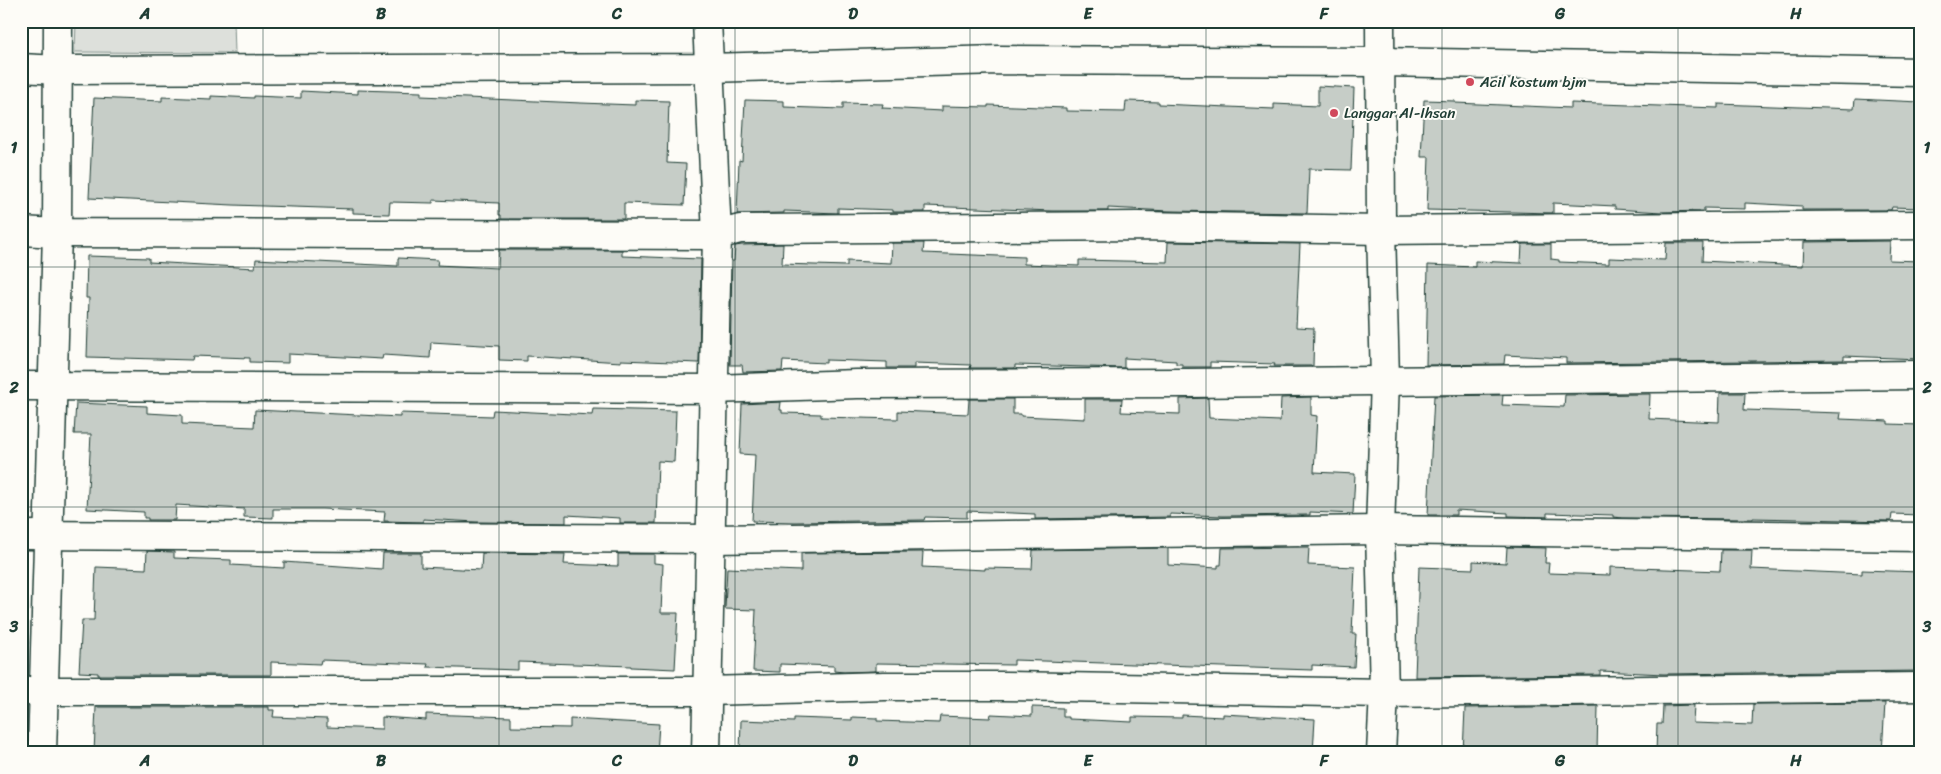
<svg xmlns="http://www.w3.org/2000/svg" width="1941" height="774" viewBox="0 0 1941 774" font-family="Sriracha,sans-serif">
<rect width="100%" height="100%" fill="#fdfcf7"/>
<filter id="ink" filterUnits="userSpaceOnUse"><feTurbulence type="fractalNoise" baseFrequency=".02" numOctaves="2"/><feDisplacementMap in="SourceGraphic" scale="10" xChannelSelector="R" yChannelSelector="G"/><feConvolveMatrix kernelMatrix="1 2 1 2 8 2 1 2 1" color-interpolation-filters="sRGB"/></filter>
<g filter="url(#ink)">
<polygon fill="#dde0db" stroke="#7e8e88" points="76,21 234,21 235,53 75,52"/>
<g fill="#c6cdc7" stroke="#1f3d34">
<polygon points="1318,86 1354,88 1351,170 1309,169 1307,213 1169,211 1108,208 1108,211 1052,211 925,206 925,212 893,212 893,210 838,208 838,213 784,211 784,213 737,214 739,160 742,161 745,100 784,101 784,107 843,109 843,103 883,104 882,108 942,111 942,106 988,107 988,105 1066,108 1066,111 1125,112 1126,101 1159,102 1159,104 1274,109 1274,104 1318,106"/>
<polygon points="358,90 421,92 421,96 581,103 635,105 635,100 669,101 667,163 686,164 684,205 624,203 624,219 501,219 501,215 499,215 499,203 433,200 433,203 390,202 389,214 353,213 353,209 233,205 89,198 94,98 162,101 162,97 211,99 211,96 254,98 254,96 301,98 301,91 358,94"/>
<polygon points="1855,99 1920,102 1920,208 1892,207 1891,210 1802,210 1802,206 1745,203 1745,209 1704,208 1704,211 1661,212 1615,209 1615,206 1553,203 1553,213 1427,210 1429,157 1421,157 1424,100 1455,101 1455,103 1571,108 1571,103 1718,108 1718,104 1854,109"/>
<polygon points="1890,241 1889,260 1920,261 1920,359 1844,356 1844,360 1566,363 1566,358 1505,355 1504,364 1426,365 1428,265 1475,267 1475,261 1521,263 1522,244 1551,244 1551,259 1559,260 1559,262 1609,264 1609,258 1665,260 1666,243 1703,243 1702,261 1803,266 1804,242"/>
<polygon points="1168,242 1300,244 1296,327 1314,328 1313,366 1274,366 1275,364 1210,362 1210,367 1182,367 1182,364 1176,364 1176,361 1124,358 1124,368 1015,365 1015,368 970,368 971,365 914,363 914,368 887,368 887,362 826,360 826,363 783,361 782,371 743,372 742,365 730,365 732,261 734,261 735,246 742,245 783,244 782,264 847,266 847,261 891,263 892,243 924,243 923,253 1024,257 1024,264 1079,266 1079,260 1167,262"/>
<polygon points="499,250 622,250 622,256 701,259 699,363 621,360 621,362 527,356 527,361 499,360 499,346 431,342 430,358 383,355 382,359 288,354 288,363 250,362 250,358 193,356 192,360 87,357 89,298 86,298 87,256 149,258 149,262 255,268 256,259 398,266 398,258 438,260 437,265 498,268"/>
<polygon points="1720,393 1745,393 1744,410 1841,413 1840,419 1888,421 1888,424 1920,425 1920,515 1892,514 1891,521 1753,518 1753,519 1623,518 1613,517 1613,515 1547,513 1547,517 1508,516 1508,513 1456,510 1456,515 1428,515 1434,396 1503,395 1502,405 1564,407 1565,395 1650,394 1649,419 1719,422"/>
<polygon points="1311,397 1311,415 1317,416 1314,472 1355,474 1353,514 1310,512 1310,515 1223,516 1170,514 1170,517 1035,519 1035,514 967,511 967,518 925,517 924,520 795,522 752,521 755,455 740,454 742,404 781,402 780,410 782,410 782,413 821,414 821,417 898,419 898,411 968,414 969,399 1013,399 1013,414 1021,414 1021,416 1085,419 1085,399 1122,399 1121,412 1180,414 1180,399 1208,398 1209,418 1280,421 1281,398"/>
<polygon points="76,403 147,406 147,413 182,415 182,424 254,427 255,410 400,417 400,413 492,416 493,410 592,415 593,409 676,411 674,462 658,461 656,523 620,523 620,518 566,515 566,523 476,522 423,519 423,522 384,521 385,512 322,509 273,509 273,518 244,517 244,509 176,505 175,520 148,520 148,518 144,518 144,512 87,509 91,434 74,434"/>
<polygon points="1309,547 1308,565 1355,567 1352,634 1356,634 1354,667 1312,665 1312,670 1014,660 1014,665 876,663 876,671 844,672 834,671 834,666 780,664 780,672 753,671 756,610 725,609 727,568 801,571 801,553 923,552 922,567 985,570 985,568 1032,569 1033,550 1168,548 1168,565 1218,568 1218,565 1221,565 1222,548"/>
<polygon points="1507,547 1546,548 1545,563 1549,563 1548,573 1610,575 1610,567 1720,571 1721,550 1752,550 1751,569 1862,574 1862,570 1920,572 1920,671 1664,674 1600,671 1600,675 1415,677 1419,567 1473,569 1473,561 1506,563"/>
<polygon points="147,551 174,552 174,558 231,560 231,565 284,568 284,562 382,569 383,553 421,553 421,567 481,570 482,553 565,554 564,564 618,566 618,554 654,554 654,563 663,564 661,613 678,613 675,669 631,667 631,666 518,662 518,670 427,667 428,664 321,660 320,664 271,662 271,675 98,675 98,673 79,672 82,620 94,620 96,567 146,569"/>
<polygon points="1885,703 1882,753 1656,753 1657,724 1662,724 1663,706 1694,705 1693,723 1752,725 1753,704"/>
<polygon points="1598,706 1597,753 1463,753 1465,708"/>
<polygon points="96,707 269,707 269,710 274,710 273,717 327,719 327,727 382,729 382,717 426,720 426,714 511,717 511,727 570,728 570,719 659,724 657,753 190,753 125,750 125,753 94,753"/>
<polygon points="1032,707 1063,708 1063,717 1069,717 1069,719 1132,722 1132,717 1182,718 1182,715 1223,717 1223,714 1315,719 1313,753 740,753 741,720 794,722 794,718 852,720 852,717 877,718 877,721 939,723 940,716 990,718 991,714 1032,716"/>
</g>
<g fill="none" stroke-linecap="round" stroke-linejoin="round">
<g stroke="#1f3d34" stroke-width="31">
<g id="minor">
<polyline points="1380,21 1381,230 1385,379 1380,530 1384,693 1381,753"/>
<polyline points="21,68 58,70 709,68 999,60 1380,62 1920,72"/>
<polyline points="21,231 57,233 717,235 740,229 1138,226 1381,230 1920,225"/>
<polyline points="21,386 714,389 857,384 1188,383 1920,375"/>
<polyline points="21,535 711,539 1380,530 1920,537"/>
<polyline points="21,691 708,691 885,686 1004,686 1384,693 1920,687"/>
<polyline points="42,753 57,233 58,21"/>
<polyline points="706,753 717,235 707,21"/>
</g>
</g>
<use href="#minor" stroke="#fdfcf7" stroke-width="28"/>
</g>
</g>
<path fill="none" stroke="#1f3d34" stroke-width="1" stroke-opacity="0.55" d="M 263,21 L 263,753M 499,21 L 499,753M 735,21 L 735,753M 970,21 L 970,753M 1206,21 L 1206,753M 1442,21 L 1442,753M 1678,21 L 1678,753M 21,267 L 1920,267M 21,507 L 1920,507"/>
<g fill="#d1495b" stroke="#fdfcf7" stroke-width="2">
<circle cx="1470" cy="82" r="5"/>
<circle cx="1334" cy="113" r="5"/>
</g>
<g text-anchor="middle" stroke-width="4" stroke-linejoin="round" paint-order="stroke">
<g font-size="15" fill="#1f3d34" stroke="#fdfcf7" text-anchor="start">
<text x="1480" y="87">Acil kostum bjm</text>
<text x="1344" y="118">Langgar Al-Ihsan</text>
</g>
</g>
<rect width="1941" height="774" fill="none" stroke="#fdfcf7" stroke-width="55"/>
<rect x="28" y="28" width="1886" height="718" fill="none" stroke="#1f3d34" stroke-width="2"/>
<g font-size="16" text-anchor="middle" font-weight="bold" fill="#1f3d34">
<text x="145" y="19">A</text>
<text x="381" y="19">B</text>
<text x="617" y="19">C</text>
<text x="853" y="19">D</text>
<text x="1088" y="19">E</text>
<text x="1324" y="19">F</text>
<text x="1560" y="19">G</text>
<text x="1796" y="19">H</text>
<text x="14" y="153">1</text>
<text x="1927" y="153">1</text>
<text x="14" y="393">2</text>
<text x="1927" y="393">2</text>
<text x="14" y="632">3</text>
<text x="1927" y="632">3</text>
<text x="145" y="766">A</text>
<text x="381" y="766">B</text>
<text x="617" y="766">C</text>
<text x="853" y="766">D</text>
<text x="1088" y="766">E</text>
<text x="1324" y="766">F</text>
<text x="1560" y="766">G</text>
<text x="1796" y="766">H</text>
</g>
</svg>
